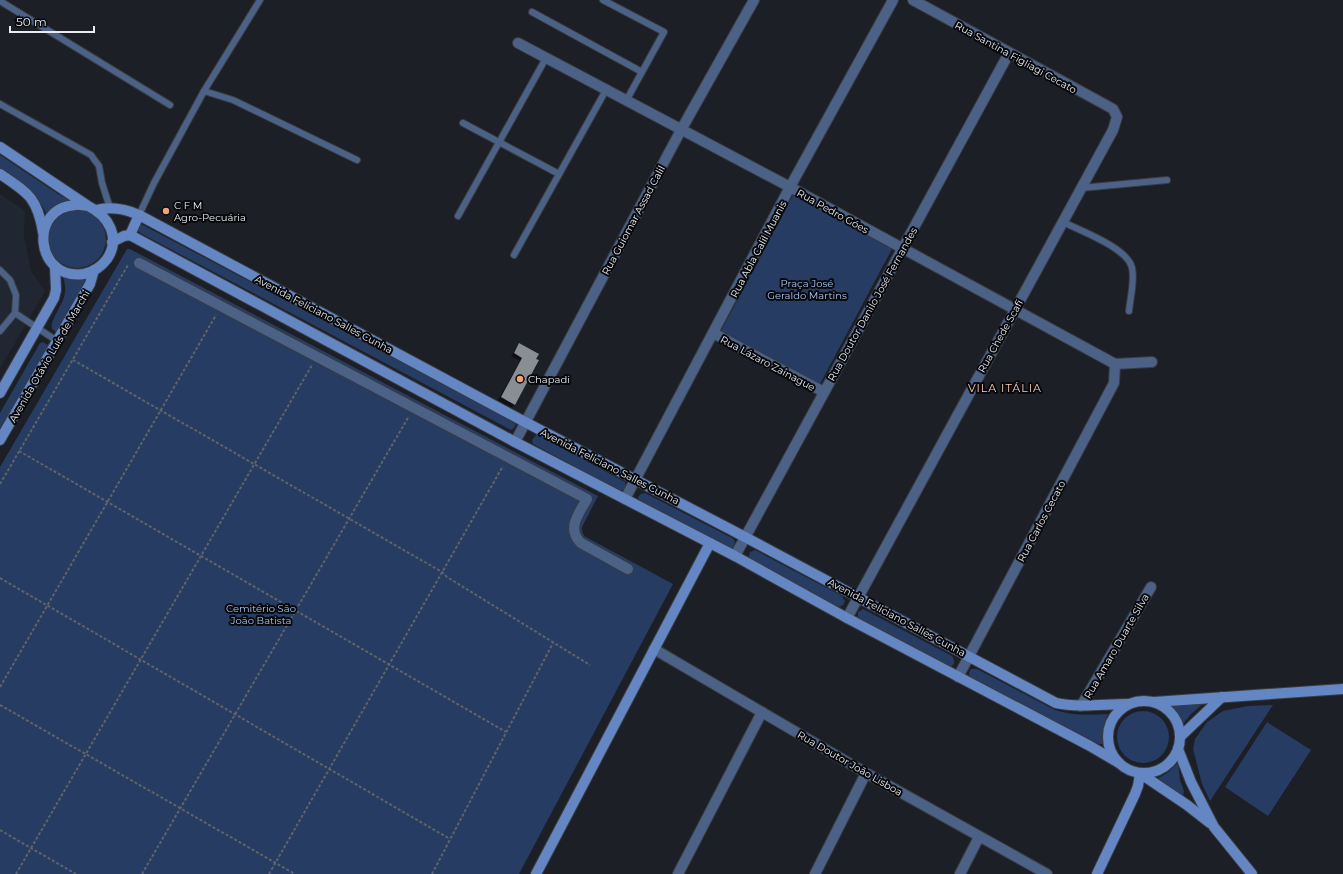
<svg xmlns="http://www.w3.org/2000/svg" width="1343" height="874" viewBox="0 0 1343 874" font-family="Montserrat,sans-serif">
<rect width="100%" height="100%" fill="#1c1f25"/>
<polygon fill="#212732" points="0,194 25,211 24,236 31,271 45,291 0,369"/>
<g fill="#263c62">
<path d="M 0,155 L 58,194 L 71,201 L 66,202 L 47,214 C 34,190 22,184 0,169 Z"/>
<polygon points="793,195 892,249 820,384 721,331"/>
<circle cx="77" cy="239" r="29"/>
<polygon points="141,224 514,421 516,424 514,428 511,430 142,234 138,231 139,227"/>
<polygon points="127,249 130,249 598,496 582,527 582,530 584,536 673,584 519,874 0,874 0,467"/>
<path d="M 63,276 L 88,281 L 62,329 L 56,332 L 52,329 C 50,318 64,305 65,292 C 66,287 64,281 63,276 Z"/>
<polygon points="43,342 48,345 49,349 0,435 0,413 40,343"/>
<polygon points="537,434 625,482 626,485 625,489 620,491 533,444 532,440"/>
<polygon points="645,493 732,538 735,541 734,547 730,549 639,501 638,497 641,494"/>
<polygon points="755,550 842,596 845,601 843,605 839,607 753,562 749,557 750,552"/>
<polygon points="863,609 952,656 954,660 954,664 950,667 860,620 858,616 858,612"/>
<path d="M 971,669 L 977,669 L 1055,710 C 1074,716 1090,715 1108,714 C 1104,724 1102,732 1103,744 L 1099,744 L 970,679 L 969,673 Z"/>
<polygon points="1169,703 1204,703 1191,714 1183,724"/>
<polygon points="1273,705 1210,801 1202,784 1193,749 1195,739 1207,722 1223,711 1248,706"/>
<circle cx="1143" cy="737" r="26"/>
<polygon points="1267,722 1311,750 1268,816 1225,787"/>
<polygon points="1178,763 1180,780 1184,791 1183,796 1157,779 1167,773"/>
</g>
<polygon fill="#0007" points="519,344 537,354 514,405 511,408 498,400 520,361 511,356"/>
<polygon fill="#898d94" points="519,343 539,354 536,359 539,360 515,405 501,397 522,358 514,353"/>
<g fill="none" stroke-linecap="round" stroke-linejoin="round">
<g stroke="#393c41" stroke-width="8">
<g id="lane">
<polyline points="603,0 664,32 626,101"/>
<polyline points="0,1 170,105"/>
<polyline points="532,12 642,72"/>
<polyline points="204,91 260,0"/>
<polyline points="0,104 91,155 99,166 102,183 110,208"/>
<polyline points="463,123 559,174"/>
<polyline points="1081,188 1167,180"/>
<polyline points="139,215 154,183 204,91 233,100 357,160"/>
<polyline points="458,216 546,58"/>
<path d="M 1063,222 C 1081,231 1128,248 1132,268 C 1135,280 1130,299 1129,311"/>
<polyline points="514,255 606,90"/>
<polyline points="0,270 10,280 16,295 15,313 0,331"/>
<polyline points="15,313 57,341"/>
</g>
</g>
<g stroke="#393c41" stroke-width="12">
<g id="street">
<polyline points="518,43 790,187 1115,364 1152,362"/>
<path d="M 139,263 L 587,499 C 579,513 566,529 581,543 L 628,569"/>
<polyline points="713,333 824,392"/>
<polyline points="515,442 681,130 754,0"/>
<polyline points="625,499 790,187 893,0"/>
<polyline points="735,556 1009,53"/>
<polyline points="847,618 1113,130 1117,117 1113,109 1104,104 913,0"/>
<polyline points="654,649 866,773 1047,874"/>
<polyline points="958,677 1114,383 1115,364"/>
<polyline points="1081,706 1151,587"/>
<polyline points="678,874 762,712"/>
<polyline points="815,874 866,773"/>
<polyline points="960,874 979,837"/>
</g>
</g>
<g stroke="#393c41" stroke-width="12">
<g id="secondary">
<path d="M 0,147 L 88,206 C 109,216 121,238 107,259 C 101,267 93,272 84,274 C 35,281 28,207 76,205 C 80,204 84,206 88,206"/>
<path d="M 0,174 C 28,193 37,197 43,232"/>
<path d="M 96,210 C 112,206 125,209 139,215 L 525,422 L 745,537 L 1056,703 C 1079,708 1104,704 1128,704"/>
<polyline points="130,235 139,215"/>
<polyline points="112,242 124,236 130,235 515,442 735,556 847,618 1090,746 1119,763"/>
<polyline points="0,393 54,298 56,290 55,266"/>
<polyline points="0,440 83,296 90,284 94,270"/>
<circle cx="1144" cy="737" r="36"/>
<polyline points="1154,702 1343,689"/>
<polyline points="1180,737 1222,697"/>
<polyline points="1178,749 1191,782 1214,827 1252,874"/>
<polyline points="1141,774 1187,805 1210,823"/>
<polyline points="536,874 710,543"/>
<polyline points="1097,874 1135,794 1138,786 1140,774"/>
</g>
</g>
<g stroke="#606368" stroke-width="2" stroke-dasharray="3 2" stroke-linecap="butt">
<polyline points="73,360 442,572 447,577 590,665"/>
<polyline points="19,451 506,732"/>
<polyline points="0,484 128,265"/>
<polyline points="0,578 450,839"/>
<polyline points="0,687 216,315"/>
<polyline points="0,705 295,874"/>
<polyline points="0,830 76,874"/>
<polyline points="16,874 312,365"/>
<polyline points="142,874 409,416"/>
<polyline points="269,874 503,466"/>
<polyline points="432,874 553,643"/>
</g>
<use href="#lane" stroke="#4b6186" stroke-width="6"/>
<use href="#street" stroke="#4b6186" stroke-width="10"/>
<use href="#secondary" stroke="#6486c2" stroke-width="10"/>
</g>
<g fill="#efa377" stroke="#08090c" stroke-width="1.5">
<circle cx="166" cy="211" r="4"/>
<circle cx="520" cy="379" r="4"/>
</g>
<g text-anchor="middle" stroke-width="4" stroke-linejoin="round" paint-order="stroke">
<g font-size="10" fill="#e9ebef" stroke="#08090c">
<text transform="translate(1016 57) rotate(29)" y="4">Rua Santina Figliagi Cecato</text>
<text transform="translate(833 211) rotate(29)" y="4">Rua Pedro Góes</text>
<text transform="translate(633 220) rotate(-62)" y="4">Rua Guiomar Assad Calil</text>
<text transform="translate(758 249) rotate(-62)" y="4">Rua Abla Calil Muanis</text>
<text transform="translate(872 304) rotate(-61)" y="4">Rua Doutor Danilo José Fernandes</text>
<text transform="translate(324 314) rotate(28)" y="4">Avenida Feliciano Salles Cunha</text>
<text transform="translate(1000 336) rotate(-61)" y="4">Rua Chede Scafi</text>
<text transform="translate(49 356) rotate(-60)" y="4">Avenida Otávio Luís de Marchi</text>
<text transform="translate(768 363) rotate(28)" y="4">Rua Lázaro Zainague</text>
<text transform="translate(610 466) rotate(27)" y="4">Avenida Feliciano Salles Cunha</text>
<text transform="translate(1041 521) rotate(-62)" y="4">Rua Carlos Cecato</text>
<text transform="translate(897 617) rotate(28)" y="4">Avenida Feliciano Salles Cunha</text>
<text transform="translate(1116 646) rotate(-60)" y="4">Rua Amaro Duarte Silva</text>
<text transform="translate(850 763) rotate(30)" y="4">Rua Doutor João Lisboa</text>
</g>
<g font-size="10" fill="#e9ebef" stroke="#08090c" text-anchor="start">
<text x="174" y="209">C F M<tspan x="174" dy="12">Agro-Pecuária</tspan></text>
<text x="528" y="383">Chapadi</text>
</g>
<g font-size="10" fill="#aac4f1" stroke="#08090c">
<text x="807" y="287">Praça José<tspan x="807" dy="12">Geraldo Martins</tspan></text>
<text x="261" y="612">Cemitério São<tspan x="261" dy="12">João Batista</tspan></text>
</g>
<g font-size="11" letter-spacing="1" fill="#fdd0b8" stroke="#08090c">
<text x="1005" y="392">VILA ITÁLIA</text>
</g>
</g>
<path d="M10 26v6h84v-6" fill="none" stroke="#e9ebef" stroke-width="2"/>
<text x="16" y="26" font-size="12" fill="#e9ebef" stroke="#08090c" stroke-width="3" paint-order="stroke">50 m</text>
</svg>
